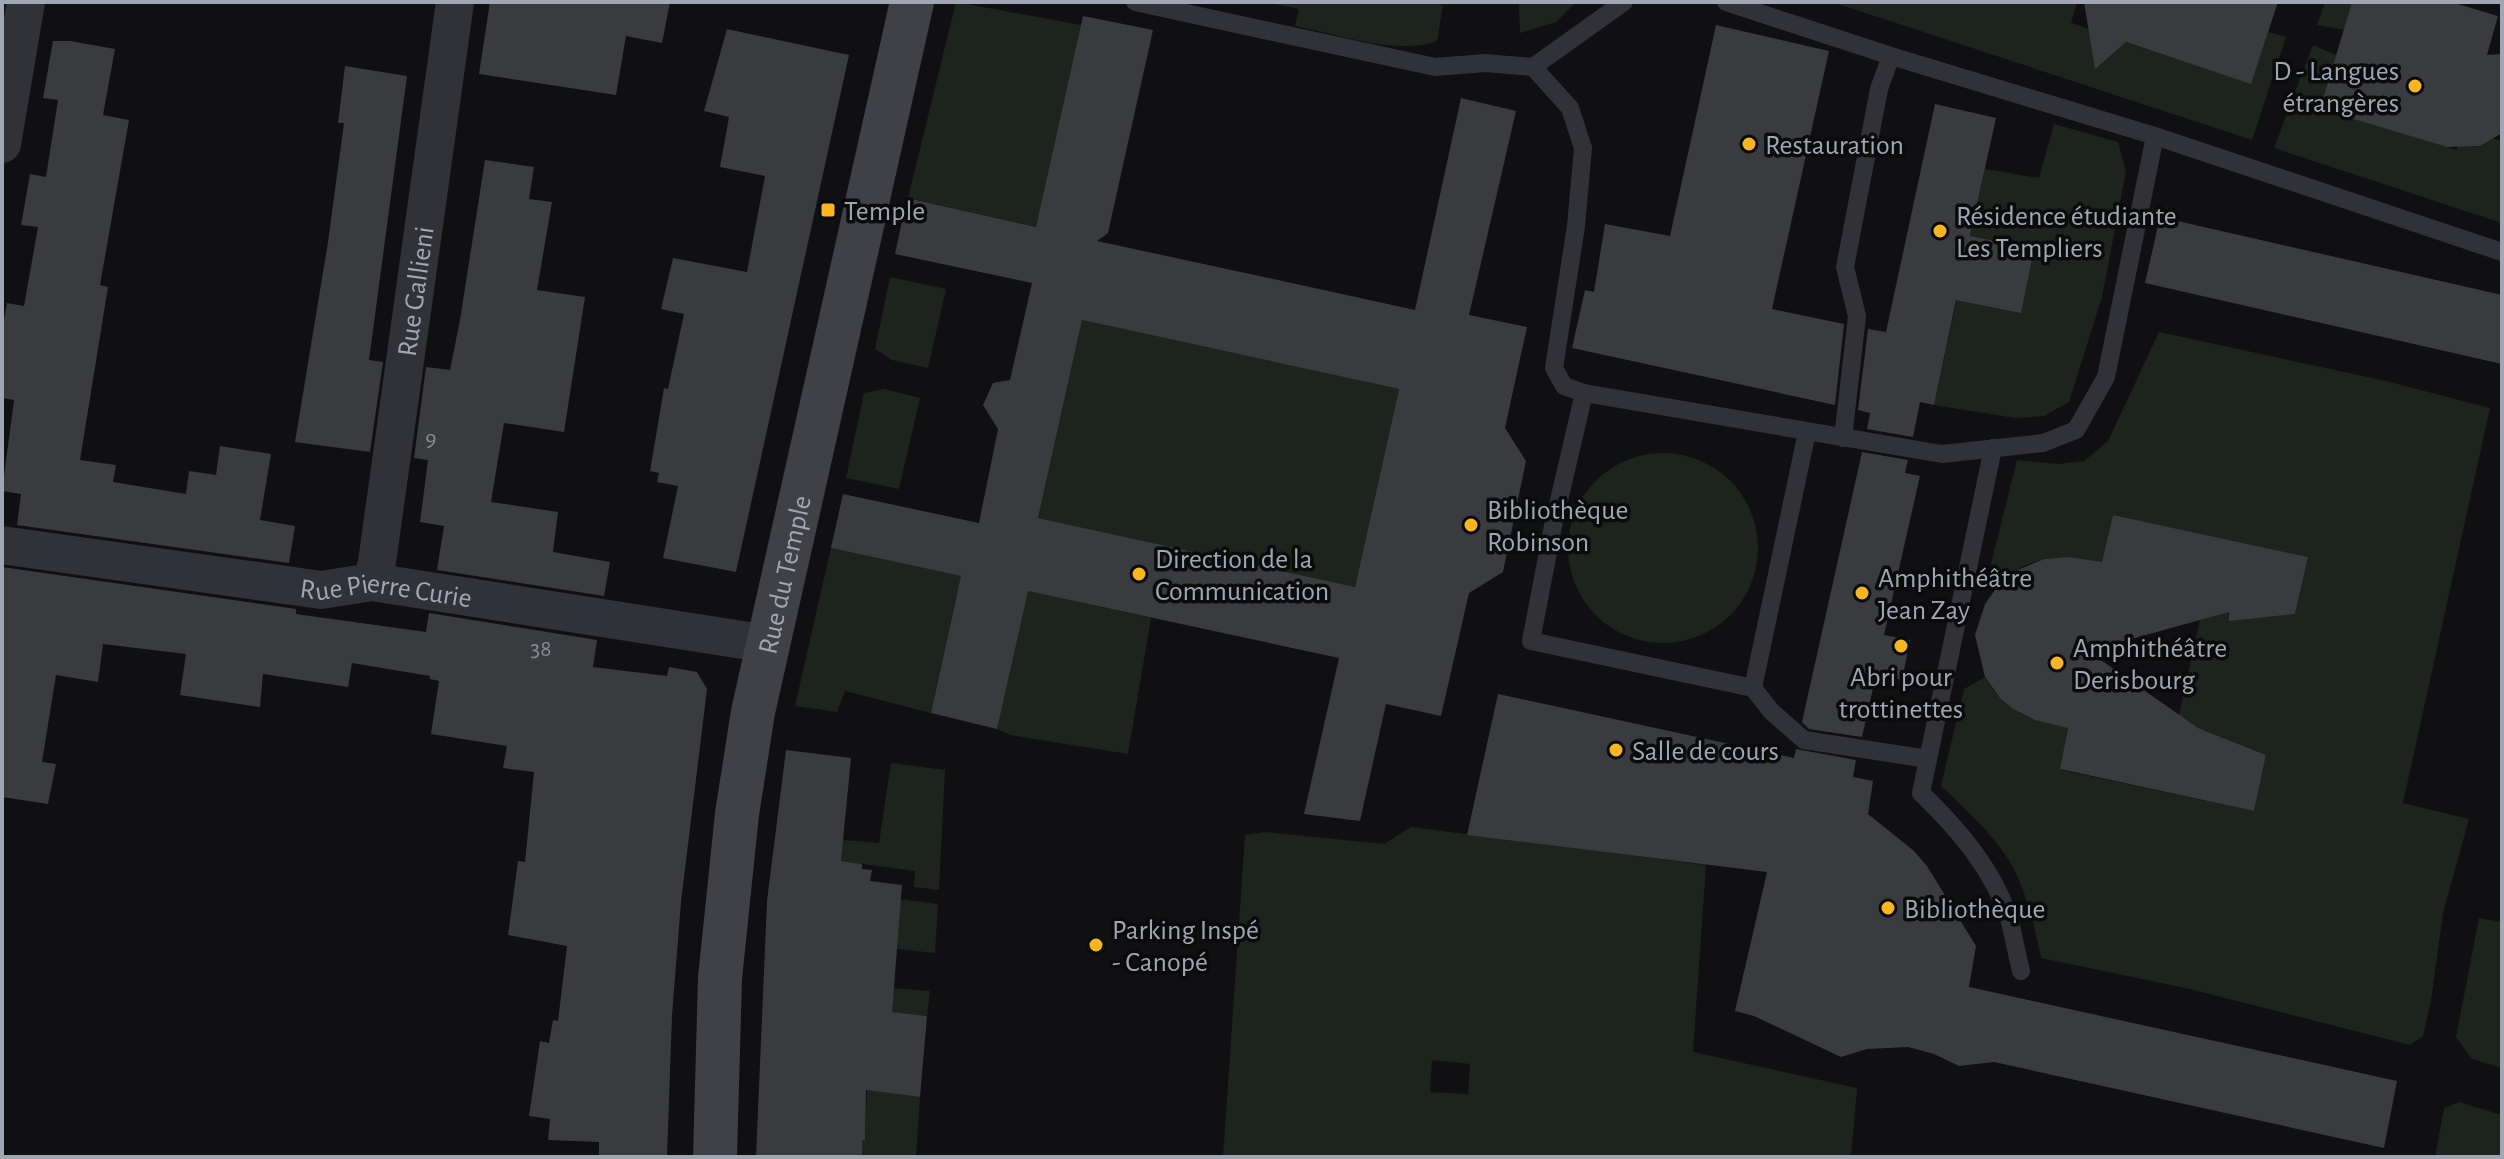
<svg xmlns="http://www.w3.org/2000/svg" width="2504" height="1159" viewBox="0 0 2504 1159" font-family="'Alegreya Sans',sans-serif">
<rect width="100%" height="100%" fill="#101012"/>
<g fill="#1c241d" fill-rule="evenodd">
<polygon points="956,2 1081,25 1059,232 908,198"/>
<path d="M 1265,2 L 1417,2 L 1443,5 L 1437,41 C 1398,56 1337,34 1295,26 L 1299,9 Z"/>
<polygon points="1519,2 1576,2 1556,22 1520,33"/>
<polygon points="1832,2 2077,2 2071,23 2092,30 2091,45 2095,50 2121,41 2251,83 2268,32 2286,37 2252,140"/>
<polygon points="2325,2 2352,2 2344,30 2317,25"/>
<polygon points="2313,45 2336,55 2321,109 2457,150 2459,143 2473,147 2484,144 2489,137 2502,141 2502,223 2274,148"/>
<polygon points="2054,124 2118,142 2126,171 2102,297 2069,402 2044,416 2015,418 1934,405 1985,169 2039,178"/>
<polygon points="890,277 946,289 928,368 892,360 875,349"/>
<polygon points="1082,320 1399,389 1355,587 1038,518"/>
<path d="M 2159,332 L 2386,381 L 2490,408 L 2403,803 L 2469,819 L 2443,913 L 2431,1001 L 2423,1036 L 2410,1045 L 2190,989 L 2041,958 C 2035,927 2025,886 2008,859 C 1991,832 1964,808 1941,786 L 1964,689 L 1985,677 C 2002,709 2033,725 2068,724 L 2061,770 L 2254,811 L 2266,755 L 2204,730 L 2175,733 L 2200,620 L 2228,608 L 2229,620 L 2295,614 L 2308,557 L 2113,515 L 2101,567 C 2068,552 2035,555 2006,577 L 1991,564 L 2017,460 L 2058,464 L 2084,461 L 2108,441 Z"/>
<polygon points="884,389 920,398 899,489 846,478 864,393"/>
<circle cx="1663" cy="548" r="95"/>
<polygon points="831,548 966,577 957,593 931,713 845,691 837,712 795,706"/>
<polygon points="1012,587 1151,618 1128,754 1010,735 997,729"/>
<polygon points="891,763 945,770 939,890 914,887 915,871 841,861 843,840 879,843"/>
<path d="M 1411,827 L 1706,865 L 1693,1052 L 1857,1088 L 1851,1157 L 1223,1157 L 1245,835 L 1266,832 L 1384,844 ZM 1432,1060 L 1470,1064 L 1468,1094 L 1430,1092 Z"/>
<polygon points="861,894 938,904 935,953 897,949"/>
<polygon points="2479,918 2502,922 2502,1068 2472,1059 2456,1037"/>
<polygon points="855,985 930,991 927,1016 852,1008"/>
<polygon points="867,1090 920,1097 916,1157 862,1157 862,1140 865,1140"/>
<polygon points="2459,1102 2502,1115 2502,1157 2435,1157 2444,1108"/>
</g>
<g fill="#3a3b3f" fill-rule="evenodd">
<polygon points="490,2 670,2 662,43 626,36 616,95 479,74"/>
<polygon points="2084,2 2278,2 2251,84 2126,42 2095,69"/>
<polygon points="2352,2 2451,2 2498,16 2487,55 2502,54 2502,133 2480,146 2447,147 2320,109"/>
<path d="M 1083,16 L 1153,30 L 1108,233 L 1097,241 L 1250,274 L 1415,310 L 1461,98 L 1516,111 L 1469,315 L 1527,327 L 1505,428 L 1526,461 L 1503,572 L 1469,593 L 1441,716 L 1386,704 L 1360,821 L 1304,814 L 1339,658 L 1028,591 L 997,729 L 931,713 L 961,576 L 831,548 L 843,494 L 979,523 L 998,429 L 983,405 L 993,383 L 1010,380 L 1032,283 L 895,254 L 907,198 L 1036,227 ZM 1082,320 L 1399,389 L 1355,587 L 1038,518 Z"/>
<polygon points="1716,25 1829,51 1772,309 1844,324 1835,405 1572,348 1585,290 1594,292 1605,224 1670,236"/>
<polygon points="727,29 849,55 736,572 663,558 678,486 657,482 659,473 650,471 664,388 668,389 684,314 661,309 673,258 747,272 765,176 720,167 729,117 704,111"/>
<polygon points="53,41 70,41 115,49 103,115 129,120 100,285 108,287 80,460 116,465 113,482 186,494 189,471 216,475 220,446 271,454 260,520 295,526 289,563 17,525 21,494 2,491 14,400 2,398 2,331 7,303 24,306 38,227 21,225 30,174 46,177 58,100 43,98"/>
<polygon points="345,66 407,76 369,360 383,362 370,452 295,442 328,242 344,123 338,123"/>
<polygon points="1935,104 1996,118 1970,236 2034,249 2021,313 1956,300 1934,405 1920,402 1913,437 1867,429 1870,413 1858,410 1868,329 1886,332"/>
<polygon points="485,160 534,167 529,199 552,202 537,290 585,297 564,432 504,423 491,502 558,512 553,552 610,562 604,596 437,570 444,526 420,522 428,460 414,458 426,367 450,370 460,320"/>
<polygon points="2160,217 2502,295 2502,364 2145,283"/>
<polygon points="1862,452 1908,460 1905,473 1920,476 1884,635 1910,640 1902,680 1876,675 1862,737 1809,729 1802,722"/>
<polygon points="2113,515 2308,557 2295,614 2229,621 2229,612 2088,651 2198,728 2266,755 2254,811 2060,769 2068,728 2035,720 2013,709 2000,698 1985,677 1975,635 1985,604 1995,590 2013,572 2044,559 2068,557 2102,562"/>
<polygon points="2,567 296,609 296,614 426,632 429,613 597,640 593,667 667,676 669,667 697,672 707,689 681,902 672,1015 667,1157 599,1157 599,1142 548,1140 550,1119 529,1116 540,1041 549,1043 553,1020 558,1021 567,946 508,935 518,861 525,862 534,772 503,768 507,746 431,734 439,681 430,679 430,676 352,663 348,687 263,674 260,707 180,695 186,654 103,644 98,682 56,675 42,762 56,764 48,804 2,797"/>
<polygon points="1498,694 1794,758 1796,749 1856,760 1853,777 1873,781 1868,814 1914,851 1927,866 1976,946 1969,987 2397,1081 2384,1148 1994,1062 1959,1066 1934,1054 1908,1047 1867,1049 1841,1057 1754,1016 1735,1011 1767,872 1467,835"/>
<polygon points="786,750 851,758 841,861 862,864 862,869 872,870 870,881 902,885 892,1012 927,1016 920,1097 866,1090 865,1141 862,1140 862,1157 756,1157 767,901"/>
</g>
<g fill="none" stroke-linecap="round" stroke-linejoin="round">
<g stroke="#313237" stroke-width="18">
<polyline points="1135,2 1435,67 1485,63 1533,67 1624,2"/>
<polyline points="1726,2 1891,56 2155,136 2502,252"/>
<polyline points="1533,67 1570,108 1583,148 1576,226 1554,368 1564,386 1584,393 1942,454 2043,443 2076,430 2106,377 2155,136"/>
<polyline points="1584,393 1553,526 1531,641 1753,688 1807,432"/>
<polyline points="1843,438 1857,316 1845,267 1879,89 1891,56"/>
<path d="M 1993,448 L 1921,793 C 1958,829 1995,871 2010,922 C 2014,938 2017,955 2021,971"/>
<polyline points="1753,688 1771,711 1804,740 1928,759"/>
</g>
<g stroke="#313237" stroke-width="38">
<polyline points="2,144 26,2"/>
<path id="s1" d="M 2,545 L 321,590 L 372,582 L 768,644"/>
<path id="s2" d="M 372,582 L 377,562 L 455,2"/>
</g>
<path stroke="#3f4147" stroke-width="44" id="s3" d="M 715,1157 L 720,978 L 737,814 L 753,712 L 912,2"/>
</g>
<g fill="#fbb61f" stroke="#0b0b0c" stroke-width="3">
<circle cx="2415" cy="86" r="8"/>
<circle cx="1749" cy="144" r="8"/>
<rect x="820" y="202" width="16" height="16" rx="4"/>
<circle cx="1940" cy="231" r="8"/>
<circle cx="1471" cy="525" r="8"/>
<circle cx="1139" cy="574" r="8"/>
<circle cx="1862" cy="593" r="8"/>
<circle cx="1901" cy="646" r="8"/>
<circle cx="2057" cy="663" r="8"/>
<circle cx="1616" cy="750" r="8"/>
<circle cx="1888" cy="908" r="8"/>
<circle cx="1096" cy="945" r="8"/>
</g>
<g text-anchor="middle" stroke-width="7" stroke-linejoin="round" paint-order="stroke">
<g font-size="24" fill="#868b96">
<text x="431" y="446">9</text>
<text x="541" y="656">38</text>
</g>
<g font-size="28" fill="#a0a6b3" stroke="#0b0b0c" text-anchor="start">
<text x="2399" y="80" text-anchor="end">D - Langues<tspan x="2399" dy="32">étrangères</tspan></text>
<text x="1765" y="154">Restauration</text>
<text x="844" y="220">Temple</text>
<text x="1956" y="225">Résidence étudiante<tspan x="1956" dy="32">Les Templiers</tspan></text>
<text x="1487" y="519">Bibliothèque<tspan x="1487" dy="32">Robinson</tspan></text>
<text x="1155" y="568">Direction de la<tspan x="1155" dy="32">Communication</tspan></text>
<text x="1878" y="587">Amphithéâtre<tspan x="1878" dy="32">Jean Zay</tspan></text>
<text x="2073" y="657">Amphithéâtre<tspan x="2073" dy="32">Derisbourg</tspan></text>
<text x="1901" y="686" text-anchor="middle">Abri pour<tspan x="1901" dy="32">trottinettes</tspan></text>
<text x="1632" y="760">Salle de cours</text>
<text x="1904" y="918">Bibliothèque</text>
<text x="1112" y="939">Parking Inspé<tspan x="1112" dy="32">- Canopé</tspan></text>
</g>
<g font-size="28" fill="#a0a6b3" stroke="#0b0b0c">
<text dy="10" stroke="none"><textPath href="#s2" startOffset="294">Rue Gallieni</textPath></text>
<text dy="10" stroke="none"><textPath href="#s3" startOffset="588">Rue du Temple</textPath></text>
<text dy="10" stroke="none"><textPath href="#s1" startOffset="388">Rue Pierre Curie</textPath></text>
</g>
</g>
<rect width="2504" height="1159" fill="none" stroke="#a0a6b3" stroke-width="8"/>
</svg>
